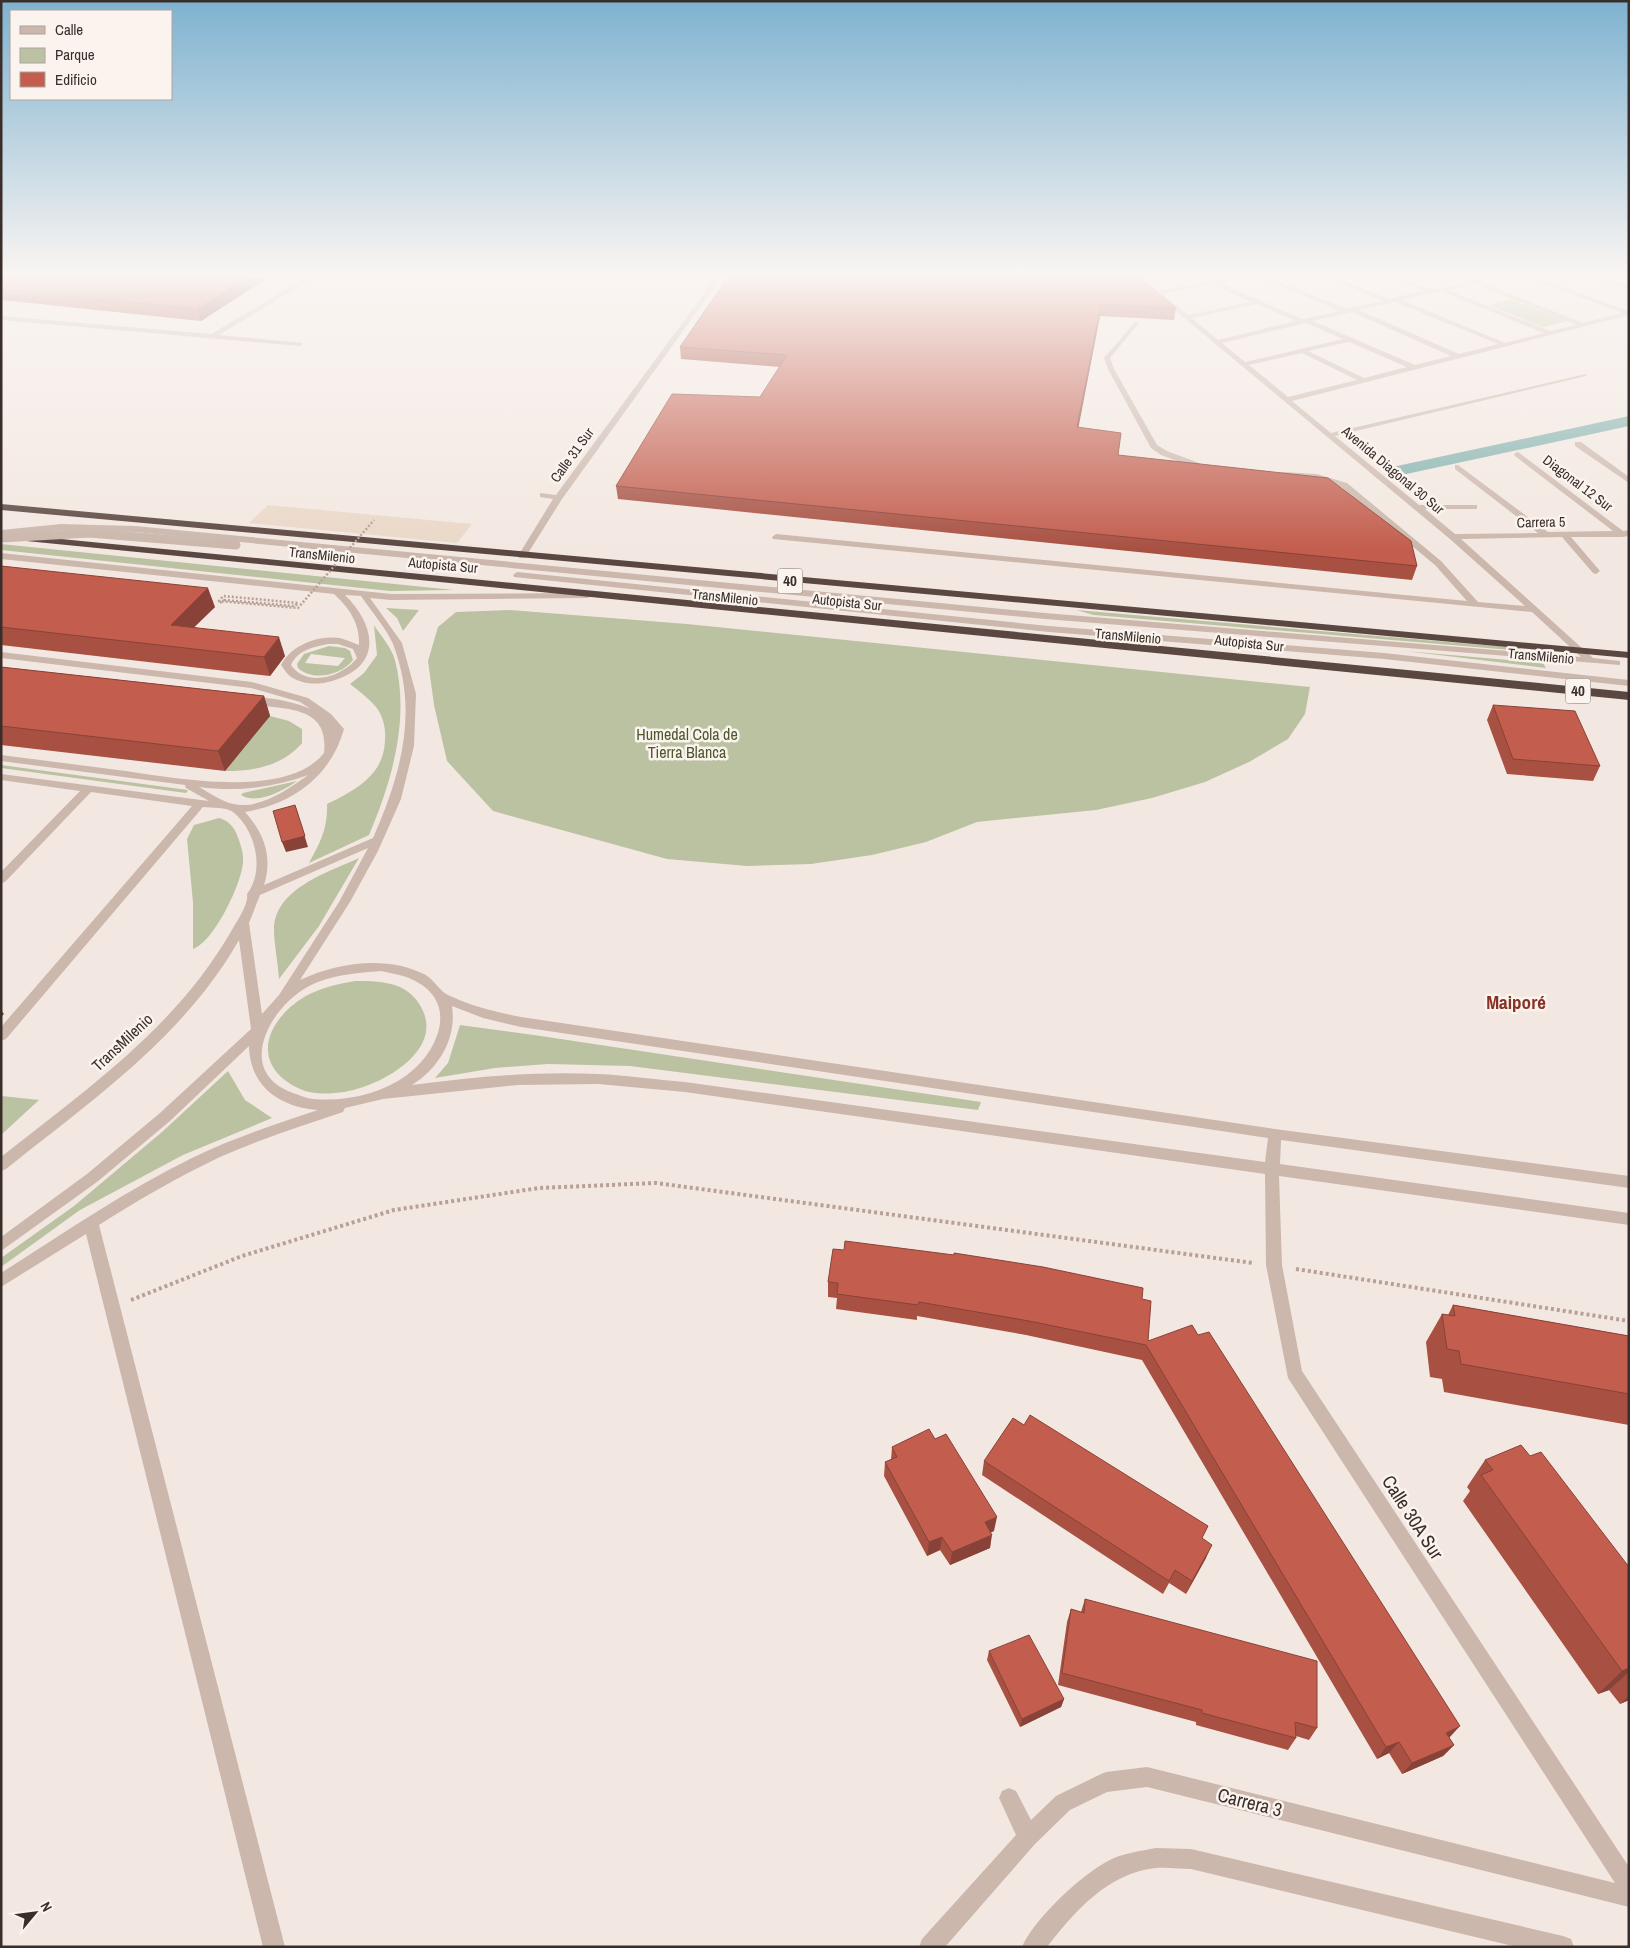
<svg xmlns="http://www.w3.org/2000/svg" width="1630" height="1948" viewBox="0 0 1630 1948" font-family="'Archivo Narrow',sans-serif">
<rect width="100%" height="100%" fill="#f3e8e1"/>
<g fill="#bbc2a1" fill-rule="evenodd">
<polygon points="1510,299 1567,321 1543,327 1488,305"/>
<polygon points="1,544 454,590 390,591 1,550"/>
<polygon points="386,608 419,610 403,631 397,618"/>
<polygon points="510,610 687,624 1310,687 1305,714 1288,739 1249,762 1205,782 1152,798 1096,810 977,822 926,842 872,855 811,864 747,866 667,859 493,811 447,761 434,705 428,661 438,627 456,612"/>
<polygon points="1076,610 1519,648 1523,651 1094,615"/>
<path d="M 374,625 C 380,635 392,648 395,660 C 410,719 392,781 369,835 L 309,863 C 320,843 328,828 327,804 C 356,790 384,775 385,740 C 386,728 383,716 376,707 C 368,698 359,691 350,684 L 364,673 L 377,655 Z"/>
<path d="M 329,646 L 345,648 L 350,651 L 353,660 C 342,675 313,682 298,668 L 297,664 L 304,654 ZM 311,654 L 344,658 L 345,658 L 338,666 L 305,663 Z"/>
<polygon points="1405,651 1543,663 1546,668"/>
<path d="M 270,716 L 289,721 L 302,729 L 302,743 C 282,766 255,771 225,771 Z"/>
<polygon points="1,765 188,790 186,793 1,768"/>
<path d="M 297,781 C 283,791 257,805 241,795 L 243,793 Z"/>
<path d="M 219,818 C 228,820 234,827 237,835 C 240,843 244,853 243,862 C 242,883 214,942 193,949 L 193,903 L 187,839 L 194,825 Z"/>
<path d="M 359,858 L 319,926 L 279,979 C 278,962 274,945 274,929 C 275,888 329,872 359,858 Z"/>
<path d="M 355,981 C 370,981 385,981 400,987 C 409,991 417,999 421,1007 C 446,1051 379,1087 344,1092 C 330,1094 313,1095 300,1089 C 250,1066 264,1022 304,997 C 320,988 337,984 355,981 Z"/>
<polygon points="460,1025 534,1035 981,1102 978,1110 630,1066 548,1064 495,1068 435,1078 448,1063"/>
<polygon points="228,1071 245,1100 272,1118 183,1155 80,1210 1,1267 1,1258 74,1206 162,1132"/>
<polygon points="2,1096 39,1100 1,1135 1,1098"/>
</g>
<polygon fill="#ead8c8" points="268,505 472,524 457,543 249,523"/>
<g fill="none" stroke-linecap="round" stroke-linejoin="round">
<polygon fill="#80b0ac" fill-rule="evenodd" points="1629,416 1629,426 1397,476 1391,475 1388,471 1391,467 1397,466"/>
<polyline stroke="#b7a197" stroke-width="2.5" stroke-dasharray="2 2" stroke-linecap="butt" points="220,603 224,600"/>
<g stroke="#b7a197" stroke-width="4" stroke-dasharray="3 3" stroke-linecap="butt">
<polyline points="1296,1269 1629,1321"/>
<polyline points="131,1300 242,1256 394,1210 539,1188 656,1183 1253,1263"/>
</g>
<g fill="#cbb7ac" fill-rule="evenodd">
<polygon points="307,277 314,277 219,335 302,343 302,345 300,346 1,320 1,316 211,334"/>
<polygon points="716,277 722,277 562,499 525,558 519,558 518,556 553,499 540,497 540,493 556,495"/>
<path d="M 1135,277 L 1141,277 L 1159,291 L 1231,277 L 1241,277 L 1219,283 L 1302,319 L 1340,311 L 1260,277 L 1267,277 L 1347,309 L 1382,301 L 1326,277 L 1333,277 L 1389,299 L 1425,291 L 1390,277 C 1405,277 1416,287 1431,289 C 1444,291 1476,277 1495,277 L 1480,282 L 1583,323 L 1622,313 L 1527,277 L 1535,277 L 1629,311 L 1629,315 L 1292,401 L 1331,433 L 1586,374 L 1586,376 L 1335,436 L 1419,505 L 1477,505 L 1477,509 L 1425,509 L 1455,534 L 1538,533 L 1455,469 L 1455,465 L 1458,465 L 1548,532 L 1613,531 L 1515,456 L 1514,454 L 1518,452 L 1623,531 L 1629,530 L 1629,536 L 1622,537 L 1571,537 L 1600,571 L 1596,574 L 1593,573 L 1562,537 L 1461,539 L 1593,658 L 1620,661 L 1620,665 L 1045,619 L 135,532 L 61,530 L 1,536 L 1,530 L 61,524 L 135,526 L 1045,613 L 1581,657 L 1532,612 L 773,539 L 772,537 L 776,534 L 1467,601 L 1435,565 L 1341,487 L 1316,478 L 1283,476 L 1279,474 L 1283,472 L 1317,474 L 1347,483 L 1441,561 L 1478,602 L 1525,606 L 1450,539 ZM 1473,283 L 1576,325 L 1551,331 L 1447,290 ZM 1212,284 L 1251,302 L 1188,315 L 1162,294 ZM 1440,291 L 1544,333 L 1505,343 L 1402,300 ZM 1395,302 L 1498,344 L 1459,354 L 1359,310 ZM 1257,304 L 1296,321 L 1218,340 L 1192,318 ZM 1352,312 L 1451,356 L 1415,365 L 1313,321 ZM 1306,323 L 1343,339 L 1245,362 L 1222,343 ZM 1348,342 L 1349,342 L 1407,367 L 1364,378 L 1308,351 ZM 1302,353 L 1357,380 L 1288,397 L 1249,365 Z"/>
<polygon points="1594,277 1602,277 1629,286 1629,290"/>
<polygon points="1136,321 1139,323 1110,358 1114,369 1157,445 1167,451 1207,466 1207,470 1201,470 1161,455 1151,448 1108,369 1104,358"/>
<polygon points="1575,442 1581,442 1629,477 1629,483 1575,446"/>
<path d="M 1,553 L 391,594 L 590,593 L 590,597 L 587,598 L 391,600 L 370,598 L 402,643 L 416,694 L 414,746 L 401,799 L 378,851 L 350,902 L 300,980 C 337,962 388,955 426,975 C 434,980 440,991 448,995 C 471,1006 496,1012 521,1017 L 1275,1129 L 1629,1176 L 1629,1188 L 1281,1140 L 1280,1164 L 1629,1213 L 1629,1225 L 1279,1176 L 1282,1265 L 1302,1371 L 1629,1867 L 1629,1907 L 1147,1787 L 1107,1792 L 1070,1810 L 1035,1844 L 945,1947 L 919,1947 L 922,1939 L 1016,1835 L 999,1798 L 1002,1791 L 1009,1788 L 1016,1791 L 1031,1820 L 1056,1796 L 1099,1775 L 1106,1772 L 1147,1767 L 1615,1883 L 1288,1378 L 1266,1265 L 1265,1174 L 685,1092 L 598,1084 L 518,1085 L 383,1099 L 345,1108 L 343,1112 C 302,1126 260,1139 220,1157 C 178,1177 138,1200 99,1225 L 285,1947 L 263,1947 L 86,1234 L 1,1287 L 1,1273 C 64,1233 126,1190 194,1157 C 234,1138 276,1124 318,1110 C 280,1107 250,1087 249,1046 L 170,1121 L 97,1182 L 1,1251 L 1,1237 L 87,1174 L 160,1113 L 251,1029 L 239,940 C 184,1037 91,1101 6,1169 L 1,1171 L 1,1157 C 88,1088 177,1027 233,928 C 238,920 249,903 247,894 C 265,871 256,830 233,812 C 227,807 211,808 203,807 L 6,1039 L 1,1041 L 1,1027 L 192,806 L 91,792 L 5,882 L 1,883 L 1,872 L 80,791 L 1,780 L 1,774 L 209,801 L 186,788 L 185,785 L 1,761 L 1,755 C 40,760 79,765 118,770 C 171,777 286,801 324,753 C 330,702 279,711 246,703 L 246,699 C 266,695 293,702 311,709 L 300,702 L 251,688 L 1,658 L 1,652 L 252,682 L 308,698 L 331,714 L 344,729 C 331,776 293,804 245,812 C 264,833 273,857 264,885 L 373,838 C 401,774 419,712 393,644 C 386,628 371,611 361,596 L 345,595 C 379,629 381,669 328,682 C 316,685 302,684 291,677 C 287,674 284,669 281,665 C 291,645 318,635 340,638 C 347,640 353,643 359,645 C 360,623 349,608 334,594 L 1,559 ZM 328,644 L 338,644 L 353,649 L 357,658 C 342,677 307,688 291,665 C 298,650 313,647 328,644 ZM 308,775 C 289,789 259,810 234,804 C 222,802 210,793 199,787 C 236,792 273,788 308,775 ZM 368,848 L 339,902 L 279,995 L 262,1014 L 249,923 L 260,895 ZM 381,971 C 393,974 406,975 417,982 C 459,1005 437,1053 407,1075 C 381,1094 345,1102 313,1099 C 304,1098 297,1094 288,1091 C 237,1068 270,1010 304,989 C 327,975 355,973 381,971 ZM 452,1006 L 483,1018 L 521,1027 L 1268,1138 L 1265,1162 L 685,1082 C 656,1080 627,1075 598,1074 C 536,1071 473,1077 412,1085 C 439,1068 457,1038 452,1006 Z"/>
<polygon points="517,572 1049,626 1384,653 1629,680 1629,686 1384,659 1049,632 514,577 513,575"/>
<path d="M 1156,1848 L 1191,1849 L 1563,1936 L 1571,1939 L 1574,1947 L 1517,1947 L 1191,1869 C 1180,1869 1167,1867 1156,1868 C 1108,1873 1075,1911 1047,1947 L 1022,1947 C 1034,1919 1081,1875 1108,1861 C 1122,1853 1141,1851 1156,1848 Z"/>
</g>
<g fill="#5b4742" fill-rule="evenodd">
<polygon points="1,504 1629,652 1629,658 1,510"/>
<polygon points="20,535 1428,672 1629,692 1629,700 16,540 15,538"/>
</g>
<polyline stroke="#b7a197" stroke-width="2.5" stroke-dasharray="2 2" stroke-linecap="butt" points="224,600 295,606 298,603 223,596 219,601 298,608 374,520"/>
<polyline stroke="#cbb7ac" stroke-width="9" points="1,538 89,533 236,545"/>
</g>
<g fill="#a85143">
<polygon points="1,277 269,277 201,321 1,300"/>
<polygon points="728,277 1176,308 1174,320 1100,316 1078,427 1118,455 1417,566 1412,580 618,499 616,486 760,397 780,367 681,359 680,347"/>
<polygon points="1,566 215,607 194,627 285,656 270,676 1,645"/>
<polygon points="1,667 264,696 270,716 225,771 1,745"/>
<polygon points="1493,705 1600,766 1593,781 1507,774 1487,720"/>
<polygon points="828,1282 1142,1299 1148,1341 1449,1738 1454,1745 1443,1756 1402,1774 1389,1753 1377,1759 1142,1360 1026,1335 917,1316 917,1320 836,1309 837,1298 828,1297"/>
<polygon points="1453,1305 1629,1336 1629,1425 1444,1392 1442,1379 1430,1377 1426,1342 1442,1314 1448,1315"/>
<polygon points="1024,1425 1203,1539 1206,1558 1186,1594 1169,1583 1163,1594 982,1475 984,1461"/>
<polygon points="935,1439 994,1531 991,1532 990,1548 950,1565 940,1550 927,1556 884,1476 885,1462 891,1460 892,1447"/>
<polygon points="1530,1456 1629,1567 1629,1700 1620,1704 1609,1690 1598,1694 1463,1501 1470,1491 1467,1487 1485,1460"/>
<polygon points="1085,1599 1317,1728 1309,1740 1296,1736 1296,1738 1288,1750 1196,1725 1196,1722 1058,1685 1067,1622 1071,1609 1081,1612"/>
<polygon points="989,1651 1064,1699 1061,1707 1020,1727 987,1660"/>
</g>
<g fill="#884237">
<polygon points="249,277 269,277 201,321 197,309"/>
<polygon points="1101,304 1100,316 1076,440 1077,427"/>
<polygon points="208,588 215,607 177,644 171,625"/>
<polygon points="279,637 285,656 270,676 264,657"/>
<polygon points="264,696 270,716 225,771 218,751"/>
<polygon points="295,805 308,847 286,852 282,842"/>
<polygon points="1,1010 4,1014 1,1017"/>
<polygon points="997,1517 994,1531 983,1536 985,1522"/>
<polygon points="992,1535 990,1548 950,1565 952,1552"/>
<polygon points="942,1537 940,1550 927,1556 929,1542"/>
<polygon points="1212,1545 1206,1558 1186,1594 1192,1581"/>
<polygon points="1629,1668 1629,1672 1609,1690 1598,1694 1622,1671"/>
<polygon points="1629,1696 1629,1700 1620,1704"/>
<polygon points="1064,1699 1061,1707 1020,1727 1022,1719"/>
<polygon points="1460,1726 1449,1738 1446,1733"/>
<polygon points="1399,1742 1389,1753 1377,1759 1386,1747"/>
<polygon points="1454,1745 1443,1756 1402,1774 1412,1763"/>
</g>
<g fill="#c35e4e" stroke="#884237">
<polygon points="1,277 249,277 197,309 1,289"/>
<polygon points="728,277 1139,277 1176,308 1101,304 1077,427 1121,433 1118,455 1328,478 1411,541 1417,566 616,486 672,394 760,397 787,355 680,347"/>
<polygon points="1,566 208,588 171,625 279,637 264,657 1,627"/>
<polygon points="1,667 264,696 218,751 1,726"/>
<polygon points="1493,705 1575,711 1600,766 1513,759"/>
<polygon points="295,805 305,836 282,842 273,811"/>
<polygon points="845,1241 954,1255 954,1253 1043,1267 1143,1288 1142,1299 1151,1301 1148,1341 1192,1325 1198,1335 1209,1332 1460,1726 1446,1733 1454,1745 1412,1763 1399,1742 1386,1747 1146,1345 1029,1321 919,1302 918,1305 837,1294 838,1283 828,1282 833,1249 844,1250"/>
<polygon points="1453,1305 1629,1336 1629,1394 1461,1364 1459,1351 1447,1349 1442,1314 1455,1316"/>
<polygon points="1030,1415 1208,1526 1202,1538 1212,1545 1192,1581 1175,1570 1169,1581 984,1461 1013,1418 1024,1425"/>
<polygon points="929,1429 935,1439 946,1434 997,1517 985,1522 992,1535 952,1552 942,1537 929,1542 885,1462 897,1457 892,1447"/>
<polygon points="1521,1445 1530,1456 1541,1452 1629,1567 1629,1668 1622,1671 1481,1475 1493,1470 1485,1460"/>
<polygon points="1085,1599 1317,1661 1317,1728 1295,1722 1296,1738 1202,1713 1202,1710 1062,1673 1071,1609 1084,1613"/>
<polygon points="1029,1635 1064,1699 1022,1719 989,1651"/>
</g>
<linearGradient id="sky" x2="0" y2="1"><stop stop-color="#7eb2d0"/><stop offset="0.5" stop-color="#faf5f2"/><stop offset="1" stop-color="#faf5f2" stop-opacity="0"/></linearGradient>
<rect width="1630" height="549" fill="url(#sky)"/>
<g text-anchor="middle" stroke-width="5" stroke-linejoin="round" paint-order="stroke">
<g font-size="14" fill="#3a2e2b" stroke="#faf3ee">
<text transform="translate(572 455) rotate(-54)" y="5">Calle 31 Sur</text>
<text transform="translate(1393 470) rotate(40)" y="5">Avenida Diagonal 30 Sur</text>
<text transform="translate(1578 483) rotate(37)" y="5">Diagonal 12 Sur</text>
<text transform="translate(1541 522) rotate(-1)" y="5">Carrera 5</text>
<text transform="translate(322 555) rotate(6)" y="5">TransMilenio</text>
<text transform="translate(443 565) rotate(5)" y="5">Autopista Sur</text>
<text transform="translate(725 597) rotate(6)" y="5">TransMilenio</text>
<text transform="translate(847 602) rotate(6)" y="5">Autopista Sur</text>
<text transform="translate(1128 636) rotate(5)" y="5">TransMilenio</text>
<text transform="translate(1249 643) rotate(6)" y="5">Autopista Sur</text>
<text transform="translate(1541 656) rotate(5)" y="5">TransMilenio</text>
</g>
<g fill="#faf3ee" stroke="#746966" stroke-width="1">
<rect x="777.5" y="568.5" width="25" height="25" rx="4"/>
<rect x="1565.5" y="678.5" width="25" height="25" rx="4"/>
</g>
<g font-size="15" font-weight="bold" fill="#3a2e2b">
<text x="790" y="586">40</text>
<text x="1578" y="696">40</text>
</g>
<g font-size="16" fill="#4e582f" stroke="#faf3ee">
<text x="687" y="740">Humedal Cola de<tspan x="687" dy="18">Tierra Blanca</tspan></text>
</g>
<g font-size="16" fill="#3a2e2b" stroke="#faf3ee">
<text transform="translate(122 1042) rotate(-43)" y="6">TransMilenio</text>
</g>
<g font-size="19" font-weight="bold" fill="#883225" stroke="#faf3ee">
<text x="1516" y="1009">Maiporé</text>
</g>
<g font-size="19" fill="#3a2e2b" stroke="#faf3ee">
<text transform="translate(1413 1517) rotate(57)" y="7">Calle 30A Sur</text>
<text transform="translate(1250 1802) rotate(14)" y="7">Carrera 3</text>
</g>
</g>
<rect width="1630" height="1948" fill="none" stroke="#3a2e2b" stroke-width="5"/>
<rect x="10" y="10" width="162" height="90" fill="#faf3ee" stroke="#ada4a0"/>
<rect x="20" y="26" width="25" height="8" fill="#cbb7ac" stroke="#ada4a0"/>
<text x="55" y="35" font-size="15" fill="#3a2e2b">Calle</text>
<rect x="20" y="48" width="25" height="15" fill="#bbc2a1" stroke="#ada4a0"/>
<text x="55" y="60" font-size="15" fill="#3a2e2b">Parque</text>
<rect x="20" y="72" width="25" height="15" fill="#c35e4e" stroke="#ada4a0"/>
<text x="55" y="85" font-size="15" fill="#3a2e2b">Edificio</text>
<g transform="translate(35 1913) rotate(61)" stroke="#faf3ee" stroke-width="4" paint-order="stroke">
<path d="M0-4L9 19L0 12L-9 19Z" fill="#3a2e2b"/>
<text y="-8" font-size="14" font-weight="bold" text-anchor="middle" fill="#3a2e2b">N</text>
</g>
</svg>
